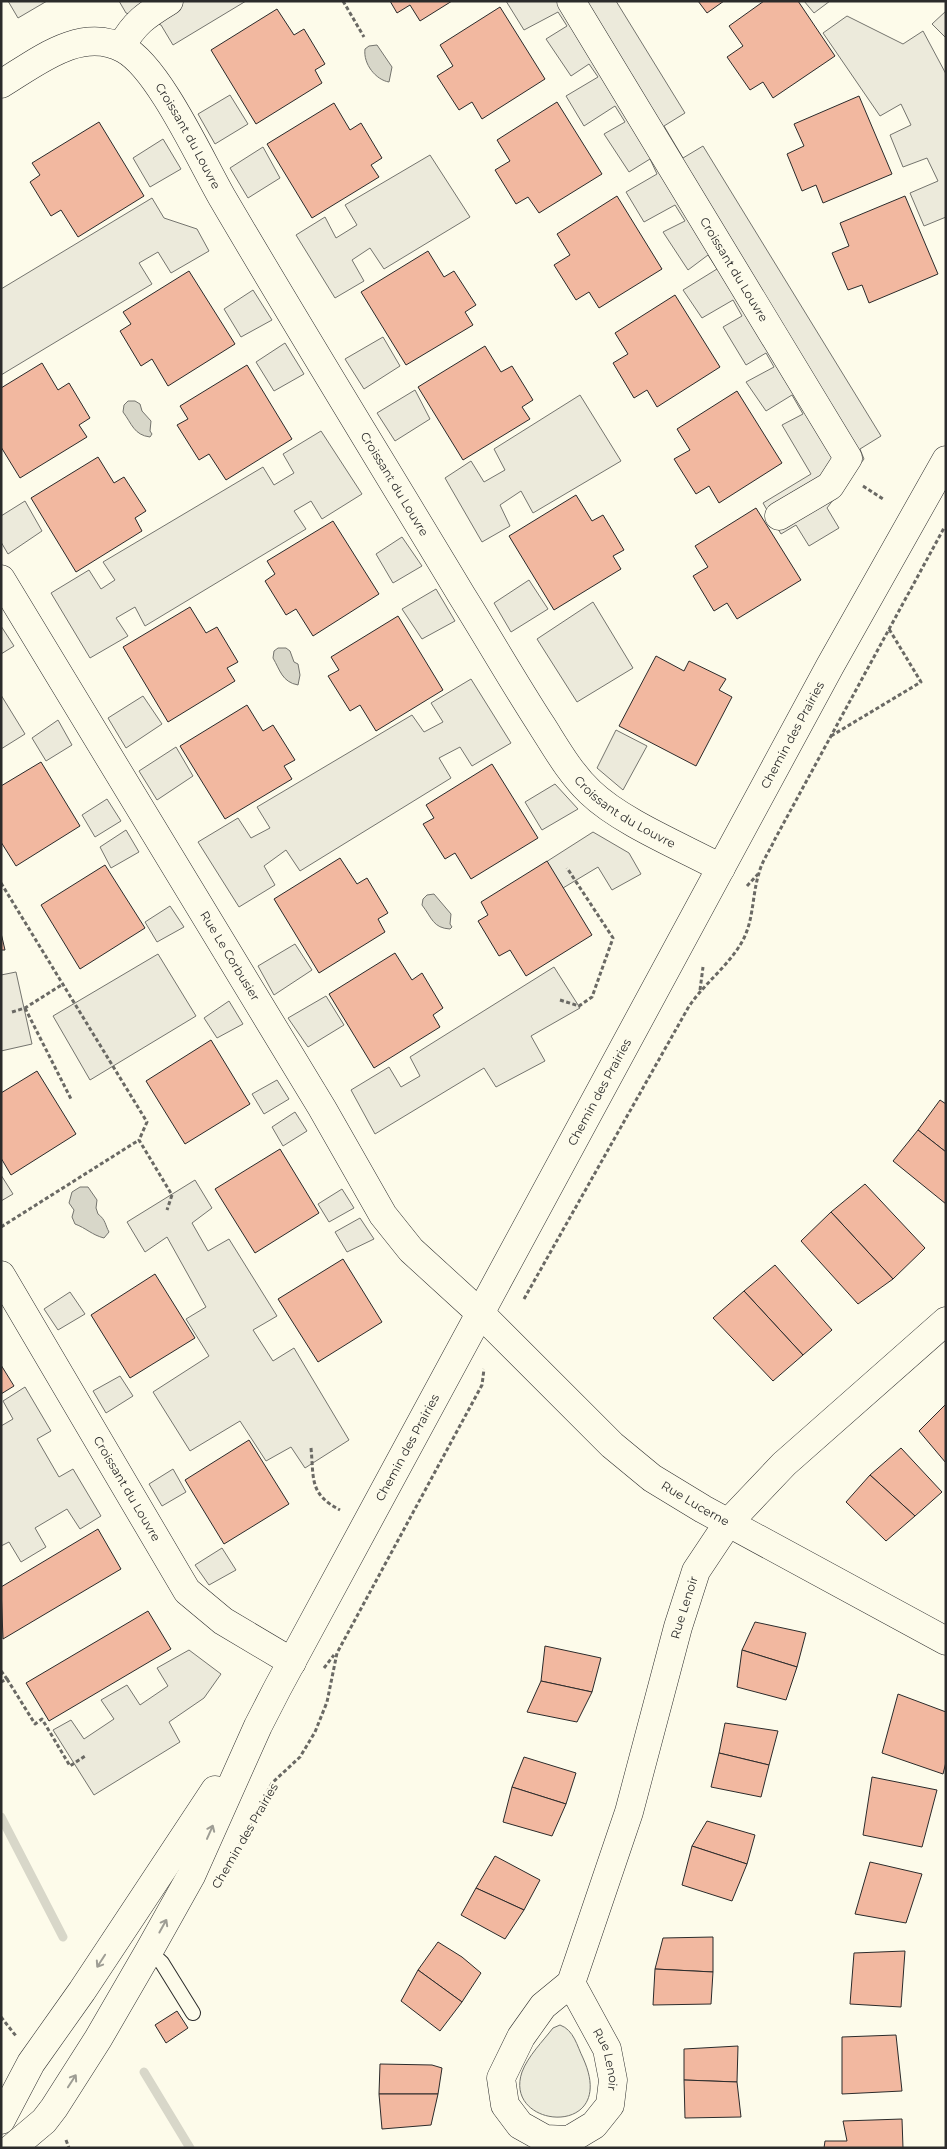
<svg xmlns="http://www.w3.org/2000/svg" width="947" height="2149" viewBox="0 0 947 2149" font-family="Montserrat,sans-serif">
<rect width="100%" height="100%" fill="#fdfbea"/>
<path fill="#ecebdb" stroke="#74746e" d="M 560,2025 C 574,2030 577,2046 583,2058 C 620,2139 502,2130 522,2072 C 528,2056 543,2041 553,2028 Z"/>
<g fill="#eceadb" stroke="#74746e">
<polygon points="8,1 47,1 18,18"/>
<polygon points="119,1 246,1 173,45 161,25 126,13"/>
<polygon points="506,1 616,1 685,113 664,126 683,158 703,146 881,436 860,449 864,459 827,508 839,528 809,546 796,525 781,534 763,503 811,474 782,425 803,414 792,395 766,411 746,382 774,367 766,353 746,365 723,327 742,316 733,300 702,318 683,290 717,269 708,255 688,270 663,232 685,221 675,205 644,222 626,192 657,174 650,159 629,172 604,134 625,122 615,106 584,126 566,96 598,77 589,64 571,76 546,39 567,26 558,12 524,30"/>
<polygon points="804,1 830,1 814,13"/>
<polygon points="946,11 946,38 932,24"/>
<polygon points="847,16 903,44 923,31 946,74 946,217 924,226 910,193 938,181 927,158 903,167 890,135 911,125 901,104 880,116 823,33"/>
<polygon points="230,95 248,124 215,144 198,114"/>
<polygon points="163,139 181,169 150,187 133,158"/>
<polygon points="263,147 280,178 248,198 230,168"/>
<polygon points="430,155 470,217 384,269 370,248 352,260 364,281 335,298 296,235 325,217 336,238 357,225 345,205"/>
<polygon points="152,198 164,218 197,229 209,251 171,273 158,252 139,263 152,284 1,375 1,289"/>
<polygon points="253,290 272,320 241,337 224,309"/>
<polygon points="383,337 400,366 364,389 345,359"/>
<polygon points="285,343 304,374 274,391 256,362"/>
<polygon points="415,390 430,419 395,441 377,413"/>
<polygon points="580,395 621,461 533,513 521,491 500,505 510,526 482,542 445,478 471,461 484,482 505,470 494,449"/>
<polygon points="321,431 362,494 322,519 311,501 294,511 306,529 145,626 135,607 116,618 128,636 90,658 51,593 89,570 101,589 115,580 103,562 263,467 274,485 294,473 283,454"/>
<polygon points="25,501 42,531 8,554 1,542 1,516"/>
<polygon points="402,537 422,566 393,583 376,554"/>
<polygon points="529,580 548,609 511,632 494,603"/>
<polygon points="436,589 455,621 422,639 402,609"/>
<polygon points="593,602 633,668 577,702 537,639"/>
<polygon points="1,626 14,646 1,654"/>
<polygon points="471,679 511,743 472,766 460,747 439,758 451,778 300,871 286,850 264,866 275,885 239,907 198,842 238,818 251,838 270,828 257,807 412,715 424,732 443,722 431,703"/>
<polygon points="1,695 25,734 1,749"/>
<polygon points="143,696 162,724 126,748 108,718"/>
<polygon points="58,720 72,745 46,761 32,738"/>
<polygon points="616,730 647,746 623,790 597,768"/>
<polygon points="176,747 193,776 157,800 139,771"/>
<polygon points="555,784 578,809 542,830 525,802"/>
<polygon points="107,799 121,821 95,837 82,815"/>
<polygon points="126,830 139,852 111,868 100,847"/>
<polygon points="593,832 629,853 641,874 612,890 598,867 563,888 546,862"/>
<polygon points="170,906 184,927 157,942 145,922"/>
<polygon points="295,944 312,970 274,995 258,966"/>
<polygon points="158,954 196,1016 90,1080 53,1016"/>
<polygon points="554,967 580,1008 531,1036 545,1061 496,1087 484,1068 375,1134 351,1090 389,1067 401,1087 420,1076 410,1057"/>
<polygon points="16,972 32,1044 1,1051 1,975"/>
<polygon points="326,996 344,1025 308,1047 288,1018"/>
<polygon points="229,1001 243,1024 217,1038 204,1018"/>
<polygon points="277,1080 289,1099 264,1114 252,1094"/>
<polygon points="295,1112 307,1131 283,1146 272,1127"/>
<polygon points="1,1175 13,1194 1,1201"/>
<polygon points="195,1180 212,1208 192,1223 208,1251 229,1239 277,1316 253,1330 273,1361 294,1348 349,1440 305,1468 291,1447 266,1461 240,1421 190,1451 153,1392 209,1356 186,1319 206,1307 167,1237 145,1252 127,1222"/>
<polygon points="342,1189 354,1208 329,1222 318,1204"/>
<polygon points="360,1218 374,1239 347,1252 335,1232"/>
<polygon points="70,1292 85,1314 58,1330 44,1309"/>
<polygon points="120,1376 133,1396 106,1413 93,1391"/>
<polygon points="25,1387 51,1431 37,1439 59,1477 73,1469 101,1516 80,1529 67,1509 35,1528 46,1547 21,1562 9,1542 1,1546 1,1426 13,1419 3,1401"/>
<polygon points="173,1469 186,1492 162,1506 149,1484"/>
<polygon points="222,1548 236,1570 209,1585 195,1565"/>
<polygon points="189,1650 221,1674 204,1698 169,1722 180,1742 94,1795 53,1730 71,1720 84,1739 114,1719 101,1700 127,1685 140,1705 168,1686 157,1668"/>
</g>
<g fill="#d8d7c9" stroke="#74746e">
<path d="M 377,45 L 392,67 L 389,82 C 376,80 363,64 365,49 L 369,46 Z"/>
<path d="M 128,401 L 135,401 L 140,404 L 142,411 L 151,421 L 150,431 L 152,434 L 150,437 C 134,435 132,424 123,412 L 124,405 Z"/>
<path d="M 278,648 L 286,648 L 290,651 L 294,662 L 298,664 L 300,675 L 298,685 C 282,682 280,670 273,658 L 274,651 Z"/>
<path d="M 434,894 L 451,914 L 450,924 L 452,927 L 450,929 C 433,928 432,918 422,905 L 423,899 L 427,895 Z"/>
<path d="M 80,1187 L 88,1187 L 97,1200 L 96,1208 L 98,1214 C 106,1220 105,1225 109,1232 L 104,1238 C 92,1235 86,1228 75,1224 L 72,1217 L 74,1210 L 69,1203 L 72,1192 Z"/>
</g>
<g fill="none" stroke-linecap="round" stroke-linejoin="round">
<g stroke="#d8d7c9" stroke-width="9">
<polyline points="1,1817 63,1937"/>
<polyline points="144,2072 190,2148"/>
</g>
</g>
<g fill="#f2b8a0" stroke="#2b2b2b">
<polygon points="390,1 452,1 420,21 410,5 397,13"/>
<polygon points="698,1 724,1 707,13"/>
<polygon points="764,1 798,1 835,56 773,98 763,82 750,90 727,57 743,46 729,26"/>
<polygon points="500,7 545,79 482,119 472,102 459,110 437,76 453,66 440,45"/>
<polygon points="277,9 294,35 304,29 325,64 315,70 322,83 256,124 211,50"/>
<polygon points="859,96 892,174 823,203 816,185 802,191 787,154 804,146 794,124"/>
<polygon points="557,102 602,174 539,213 528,197 516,204 495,170 510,161 497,140"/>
<polygon points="334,103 350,130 361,123 382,158 371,165 379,177 312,218 267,144"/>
<polygon points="99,122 144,196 78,237 61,210 51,216 30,182 40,175 32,163"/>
<polygon points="617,196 662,269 599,308 589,292 576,300 554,265 570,255 557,234"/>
<polygon points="905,196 938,274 869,303 862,285 848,290 832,253 849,246 840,223"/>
<polygon points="428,251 444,277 454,271 476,305 465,312 473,325 406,365 361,292"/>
<polygon points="189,271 235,344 168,386 152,359 141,366 120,331 131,324 123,312"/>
<polygon points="675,295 720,367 657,407 647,390 634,398 613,363 628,354 615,333"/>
<polygon points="485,346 501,372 512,366 533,400 522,407 530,419 463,460 418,387"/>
<polygon points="42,363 58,390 69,383 90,418 79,425 87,437 20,478 1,447 1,388"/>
<polygon points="247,365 292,439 226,480 209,454 199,460 177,425 188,419 180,406"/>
<polygon points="737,391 782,463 719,503 709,486 696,494 674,459 690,450 677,429"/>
<polygon points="98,457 114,483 124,477 146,511 135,518 142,531 76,572 31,498"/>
<polygon points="576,495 592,521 603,515 624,550 613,556 621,569 554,610 509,536"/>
<polygon points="756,508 801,580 737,619 727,603 714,611 693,576 708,567 695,546"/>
<polygon points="333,521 379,594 313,636 296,609 286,615 265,581 275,574 267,561"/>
<polygon points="190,607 206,633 217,627 238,662 227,668 235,681 168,722 123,647"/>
<polygon points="398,616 443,690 376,731 360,705 350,711 328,676 339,670 331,657"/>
<polygon points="656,656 684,671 689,661 726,679 719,690 732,697 696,766 619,726"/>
<polygon points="247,705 263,731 273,725 295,760 284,766 292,779 225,819 180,746"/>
<polygon points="41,762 80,826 16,866 1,842 1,786"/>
<polygon points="492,764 538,838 471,879 455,853 445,859 423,824 434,818 426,805"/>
<polygon points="340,858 357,884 367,878 388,913 378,919 385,932 319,973 274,899"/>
<polygon points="547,861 592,935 526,976 510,950 499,956 478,921 488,915 481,902"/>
<polygon points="105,865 145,928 80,969 41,905"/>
<polygon points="1,933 5,950 1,950"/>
<polygon points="395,953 412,980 422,973 443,1008 433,1015 440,1027 374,1068 329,994"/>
<polygon points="211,1040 250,1104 185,1144 146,1081"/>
<polygon points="37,1071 76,1134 11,1175 1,1158 1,1093"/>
<polygon points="940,1100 946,1104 946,1152 918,1130"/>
<polygon points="918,1130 946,1152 946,1204 893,1161"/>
<polygon points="280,1149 319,1213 255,1253 215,1189"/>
<polygon points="865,1184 925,1248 893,1279 831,1212"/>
<polygon points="831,1212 893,1279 858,1304 801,1241"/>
<polygon points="343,1259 382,1322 318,1362 278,1299"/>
<polygon points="775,1265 832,1330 803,1355 744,1291"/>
<polygon points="155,1274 195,1338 130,1378 91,1315"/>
<polygon points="744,1291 803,1355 773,1381 713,1318"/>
<polygon points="1,1365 14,1386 1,1394"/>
<polygon points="945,1405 946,1405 946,1463 919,1431"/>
<polygon points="249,1440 289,1504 224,1544 185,1480"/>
<polygon points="901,1448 942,1492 915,1516 870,1475"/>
<polygon points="870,1475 915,1516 886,1541 846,1502"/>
<polygon points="98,1529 121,1569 3,1639 1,1587"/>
<polygon points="148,1611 171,1649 49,1721 26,1683"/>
<polygon points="755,1622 806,1633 797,1667 742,1650"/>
<polygon points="545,1646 601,1658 592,1692 541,1681"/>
<polygon points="742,1650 797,1667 786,1700 737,1687"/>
<polygon points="541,1681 592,1692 577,1722 527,1712"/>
<polygon points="898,1694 946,1712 946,1762 943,1774 882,1753"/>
<polygon points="725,1723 778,1731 769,1765 719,1753"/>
<polygon points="719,1753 769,1765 761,1797 711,1787"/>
<polygon points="524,1757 576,1773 566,1804 512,1787"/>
<polygon points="872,1777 937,1790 922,1847 863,1835"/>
<polygon points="512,1787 566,1804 552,1836 503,1822"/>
<polygon points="707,1821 755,1835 747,1864 692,1846"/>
<polygon points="692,1846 747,1864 732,1901 682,1885"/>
<polygon points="495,1856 540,1880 524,1910 476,1888"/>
<polygon points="870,1862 922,1874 906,1923 855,1914"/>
<polygon points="476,1888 524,1910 505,1939 461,1915"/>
<polygon points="713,1937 713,1972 655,1969 663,1938"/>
<polygon points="438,1942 462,1957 481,1973 462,2002 418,1970"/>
<polygon points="905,1951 901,2007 850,2004 854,1953"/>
<polygon points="655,1969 713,1972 711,2004 653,2005"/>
<polygon points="418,1970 462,2002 440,2031 401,2001"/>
<polygon points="177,2011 188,2028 166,2043 155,2025"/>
<polygon points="896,2035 902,2091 842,2094 842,2037"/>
<polygon points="738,2046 737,2082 684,2080 684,2049"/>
<polygon points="380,2064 432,2065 442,2068 438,2094 379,2094"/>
<polygon points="684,2080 737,2082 741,2117 685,2118"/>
<polygon points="379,2094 438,2094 431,2125 382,2129"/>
<polygon points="902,2119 903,2148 824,2148 825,2141 847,2141 843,2121"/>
</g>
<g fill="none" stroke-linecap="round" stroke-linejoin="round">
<g stroke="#2b2b2b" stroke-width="16">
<polyline id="lane" points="149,1951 162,1963 193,2013"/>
</g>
<g stroke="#2b2b2b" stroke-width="29">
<g id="street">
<path id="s1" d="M 571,1 L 848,458 L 830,486 L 779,516"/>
<path d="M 121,47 C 134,23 146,15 169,1"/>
<path id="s2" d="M 1,84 C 36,63 81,25 124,49 C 159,68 201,161 223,199 C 301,332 382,463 462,596 C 489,639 514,683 542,726 C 556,748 570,773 590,792 C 621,822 682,847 721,868"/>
<path id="s3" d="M 1,579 L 322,1108 L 383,1215 L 411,1250 L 481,1314 L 612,1445 L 652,1478 L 703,1509 L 946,1641"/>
<path id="s4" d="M 1,1275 L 187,1591 L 223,1621 L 292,1662"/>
<path id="s5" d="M 571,1983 L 607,2049 L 613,2080 L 610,2105 L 594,2125 L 569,2140 L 545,2139 L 520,2125 L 505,2105 L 501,2078 L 521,2037 L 543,2006 L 571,1983 L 629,1812 L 678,1627 L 696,1571 L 728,1523 L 784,1464 L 946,1321"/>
</g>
</g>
<g stroke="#2b2b2b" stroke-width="29">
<g id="secondary">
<polyline points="1,2120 31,2063 82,1991 215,1790"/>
<path id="s6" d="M 12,2148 L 44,2121 L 54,2108 L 98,2039 L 149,1951 L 191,1876 L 258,1726 L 277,1689 L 830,666 L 946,460"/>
</g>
</g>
<g stroke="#6a6964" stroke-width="3" stroke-dasharray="4 2.5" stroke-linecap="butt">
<polyline points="343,1 364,37"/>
<polyline points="863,486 883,499"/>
<polyline points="831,736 921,682 889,629"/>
<polyline points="1,883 147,1122 139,1140 172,1195 167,1210"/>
<polyline points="747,886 758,874"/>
<polyline points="700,990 703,967"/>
<polyline points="560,1000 579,1006 592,997 613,938 567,868"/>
<polyline points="25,1008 71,1099"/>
<polyline points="12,1012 25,1008 63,984"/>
<polyline points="1,1227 139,1140"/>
<path d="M 524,1299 L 688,1008 C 704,983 729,966 743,940 C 754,919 752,895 759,873 C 762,861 770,850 775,839 L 944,528"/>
<path d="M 311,1448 C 314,1479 309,1494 340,1510"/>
<polyline points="324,1668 334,1655"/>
<polyline points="1,1671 7,1679 1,1682"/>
<polyline points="7,1679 35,1724 42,1719 70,1766 85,1756"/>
<polyline points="237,1850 272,1783 300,1757 315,1732 327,1702 337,1653 482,1385 484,1369"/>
<polyline points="1,2017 16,2036"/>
<polyline points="66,2140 69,2148"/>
</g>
<use href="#lane" stroke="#fdfbea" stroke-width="14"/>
<use href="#street" stroke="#fdfbea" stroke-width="28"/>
<use href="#secondary" stroke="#fdfbea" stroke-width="28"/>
</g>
<defs><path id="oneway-shaft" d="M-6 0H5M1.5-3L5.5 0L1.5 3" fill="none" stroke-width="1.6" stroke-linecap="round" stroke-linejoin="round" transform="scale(1.25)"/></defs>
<g stroke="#9e9d94">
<use href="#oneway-shaft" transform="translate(210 1832) rotate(-66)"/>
<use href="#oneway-shaft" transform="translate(163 1926) rotate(-61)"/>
<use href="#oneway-shaft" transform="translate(101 1961) rotate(123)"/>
<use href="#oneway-shaft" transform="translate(72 2081) rotate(-57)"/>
</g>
<g text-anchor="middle" stroke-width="4" stroke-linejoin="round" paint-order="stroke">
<g font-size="12" fill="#2b2b2b" stroke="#fdfbea">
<text dy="4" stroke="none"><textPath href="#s2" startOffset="244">Croissant du Louvre</textPath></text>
<text dy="4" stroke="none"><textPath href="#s1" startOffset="314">Croissant du Louvre</textPath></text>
<text dy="4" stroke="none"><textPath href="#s2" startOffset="649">Croissant du Louvre</textPath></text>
<text dy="4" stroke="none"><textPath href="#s6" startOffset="1618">Chemin des Prairies</textPath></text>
<text dy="4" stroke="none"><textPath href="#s2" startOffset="1054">Croissant du Louvre</textPath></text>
<text dy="4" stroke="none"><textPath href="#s3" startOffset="441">Rue Le Corbusier</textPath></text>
<text dy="4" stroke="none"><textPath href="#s6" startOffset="1212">Chemin des Prairies</textPath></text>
<text dy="4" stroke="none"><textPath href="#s6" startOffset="808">Chemin des Prairies</textPath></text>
<text dy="4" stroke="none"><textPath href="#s4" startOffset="248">Croissant du Louvre</textPath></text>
<text dy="4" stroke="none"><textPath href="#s3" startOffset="1169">Rue Lucerne</textPath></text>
<text dy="4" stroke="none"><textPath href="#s5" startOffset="804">Rue Lenoir</textPath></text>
<text transform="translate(245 1836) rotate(-60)" y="4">Chemin des Prairies</text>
<text dy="4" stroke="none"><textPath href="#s5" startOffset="85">Rue Lenoir</textPath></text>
</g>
</g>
<rect width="947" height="2149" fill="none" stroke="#2b2b2b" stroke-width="5"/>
</svg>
